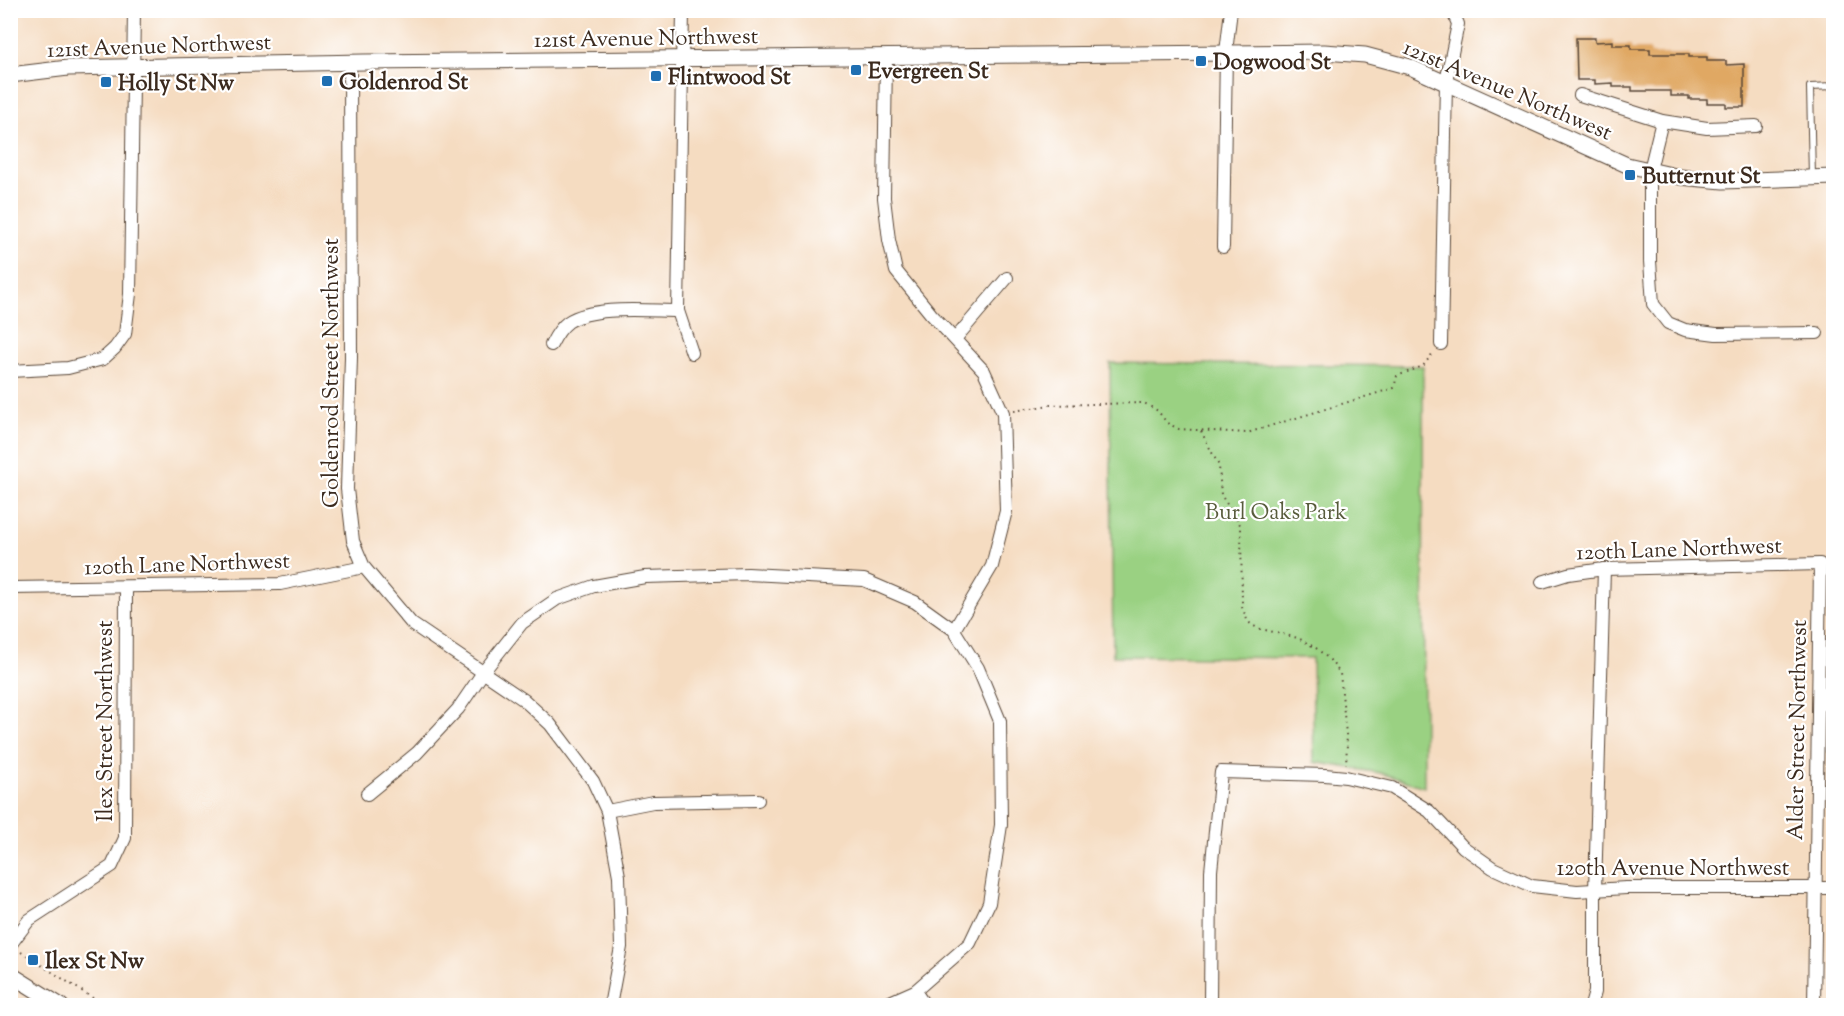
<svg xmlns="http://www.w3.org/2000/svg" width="1844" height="1016" viewBox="0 0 1844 1016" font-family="'Sorts Mill Goudy',serif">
<rect width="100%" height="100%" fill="#fff"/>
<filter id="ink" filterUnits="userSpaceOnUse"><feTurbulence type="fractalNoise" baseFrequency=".0167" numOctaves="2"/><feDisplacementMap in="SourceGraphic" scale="12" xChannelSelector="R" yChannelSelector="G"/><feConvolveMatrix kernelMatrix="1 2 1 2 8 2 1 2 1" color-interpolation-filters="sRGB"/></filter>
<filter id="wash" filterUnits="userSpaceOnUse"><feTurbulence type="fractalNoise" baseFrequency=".008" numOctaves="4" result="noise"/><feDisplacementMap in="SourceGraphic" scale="24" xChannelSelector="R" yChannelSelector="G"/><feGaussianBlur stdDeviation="1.35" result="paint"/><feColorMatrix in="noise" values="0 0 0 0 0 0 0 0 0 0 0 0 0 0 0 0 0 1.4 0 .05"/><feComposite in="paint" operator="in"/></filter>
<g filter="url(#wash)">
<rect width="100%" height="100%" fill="#f5dcc1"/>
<polygon fill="#9ad182" stroke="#6a7e50" stroke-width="1.5" points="1110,363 1423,366 1424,787 1380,773 1314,762 1312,658 1113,656"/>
<g id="blocks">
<polygon fill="#e0a864" points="1576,38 1595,38 1595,42 1613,41 1613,45 1631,45 1631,49 1650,49 1650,54 1689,54 1689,57 1707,57 1707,61 1726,61 1726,65 1744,64 1744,107 1726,107 1726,103 1707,103 1707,99 1689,99 1689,96 1671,96 1671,91 1632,91 1632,87 1613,87 1613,83 1595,84 1595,80 1577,80"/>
</g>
</g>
<g filter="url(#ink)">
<use href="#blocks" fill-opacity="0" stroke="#574536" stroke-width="1.5"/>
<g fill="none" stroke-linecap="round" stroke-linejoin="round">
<g stroke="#574536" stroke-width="8">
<polyline id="service" points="1812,177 1810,87 1834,86"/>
</g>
<g stroke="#574536" stroke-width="14">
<g id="minor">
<polyline points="683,10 678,311 692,353"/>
<polyline points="886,58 884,198 889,240 896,271 931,314 984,371 1003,413 1006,511 992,566 954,630"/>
<polyline points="350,63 351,357 347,489 353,541 364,567 412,624 524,700 550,724 593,781 607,811 619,876 621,947 610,1006"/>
<polyline points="1580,95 1662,121 1707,128 1756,126"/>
<polyline points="1662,121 1650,170 1650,261 1653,304 1668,323 1685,330 1716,334 1817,333"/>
<polyline points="1223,247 1226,52 1231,10"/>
<polyline points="955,339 1007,278"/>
<polyline points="1441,344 1446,82 1458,24 1452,10"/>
<path d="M 551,345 C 555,337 561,327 568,322 C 594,305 648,311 678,311"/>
<polyline points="10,371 68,368 103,359 115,348 125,334 130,294 134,10"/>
<polyline points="1542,582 1568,574 1604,569 1820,564 1814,1006"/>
<polyline points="10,588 280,584 364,567"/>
<polyline points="367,794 417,753 458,709 484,671 522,623 557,599 594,586 645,577 748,574 864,580 915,602 954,630 978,668 1000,721 1001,825 989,903 970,943 915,991 881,1006"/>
<polyline points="607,811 653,802 758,800"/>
<polyline points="10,945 29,920 112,866 125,838 126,587"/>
<polyline points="915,991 925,1006"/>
<polyline points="1210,1006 1211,871 1221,772 1325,775 1346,777 1392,788 1429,811 1463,847 1493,868 1532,886 1577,891 1626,888 1834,888"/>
<polyline points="1591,1006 1595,992 1595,891 1604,569"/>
</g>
</g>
<g stroke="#574536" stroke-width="17">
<g id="tertiary">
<polyline points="10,75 68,68 364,62 1324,52 1365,55 1410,67 1627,165 1680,177 1723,181 1834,177"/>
<polyline points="10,974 61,1006"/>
</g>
</g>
<g stroke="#574536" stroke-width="2" stroke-dasharray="1.5 4.5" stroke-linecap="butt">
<polyline points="1014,411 1049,405 1144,403 1158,411 1167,423 1179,429 1247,433 1394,388 1397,376 1423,366 1433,353"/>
<polyline points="1201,431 1219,466 1221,495 1241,526 1242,607 1248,622 1257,628 1298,638 1316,648 1329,659 1340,673 1347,744 1346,764"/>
<polyline points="21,952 105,1006"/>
</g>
<use href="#service" stroke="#fff" stroke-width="6"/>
<use href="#minor" stroke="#fff" stroke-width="12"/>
<use href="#tertiary" stroke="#fff" stroke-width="15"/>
</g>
</g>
<g fill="#1f6fb2" stroke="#fff" stroke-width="2">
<rect x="1195" y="55" width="12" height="12" rx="3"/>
<rect x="850" y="64" width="12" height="12" rx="3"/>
<rect x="650" y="70" width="12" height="12" rx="3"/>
<rect x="321" y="75" width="12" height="12" rx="3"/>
<rect x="100" y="76" width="12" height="12" rx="3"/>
<rect x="1624" y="169" width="12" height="12" rx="3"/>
<rect x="27" y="954" width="12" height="12" rx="3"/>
</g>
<g text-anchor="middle" stroke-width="4.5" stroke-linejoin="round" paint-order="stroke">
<g font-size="22" fill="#3b2a1e" stroke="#fff">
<text transform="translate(646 37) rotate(-1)" y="8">121st Avenue Northwest</text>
<text transform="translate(159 45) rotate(-2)" y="8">121st Avenue Northwest</text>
<text transform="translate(1508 89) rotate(23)" y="8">121st Avenue Northwest</text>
<text transform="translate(330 373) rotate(-90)" y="8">Goldenrod Street Northwest</text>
<text transform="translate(1679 548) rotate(-2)" y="8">120th Lane Northwest</text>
<text transform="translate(187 563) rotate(-2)" y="8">120th Lane Northwest</text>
<text transform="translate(104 721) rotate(-90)" y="8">Ilex Street Northwest</text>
<text transform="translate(1796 730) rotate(-89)" y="8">Alder Street Northwest</text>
<text x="1673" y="875">120th Avenue Northwest</text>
</g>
<g font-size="22" font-weight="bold" fill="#3b2a1e" stroke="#fff" text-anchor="start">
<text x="1213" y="69">Dogwood St</text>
<text x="868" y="78">Evergreen St</text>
<text x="668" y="84">Flintwood St</text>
<text x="339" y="89">Goldenrod St</text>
<text x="118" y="90">Holly St Nw</text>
<text x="1642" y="183">Butternut St</text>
<text x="45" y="968">Ilex St Nw</text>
</g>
<g font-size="22" fill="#585c3c" stroke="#fff">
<text x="1276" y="519">Burl Oaks Park</text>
</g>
</g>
<rect width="1844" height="1016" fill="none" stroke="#fff" stroke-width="36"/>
</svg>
